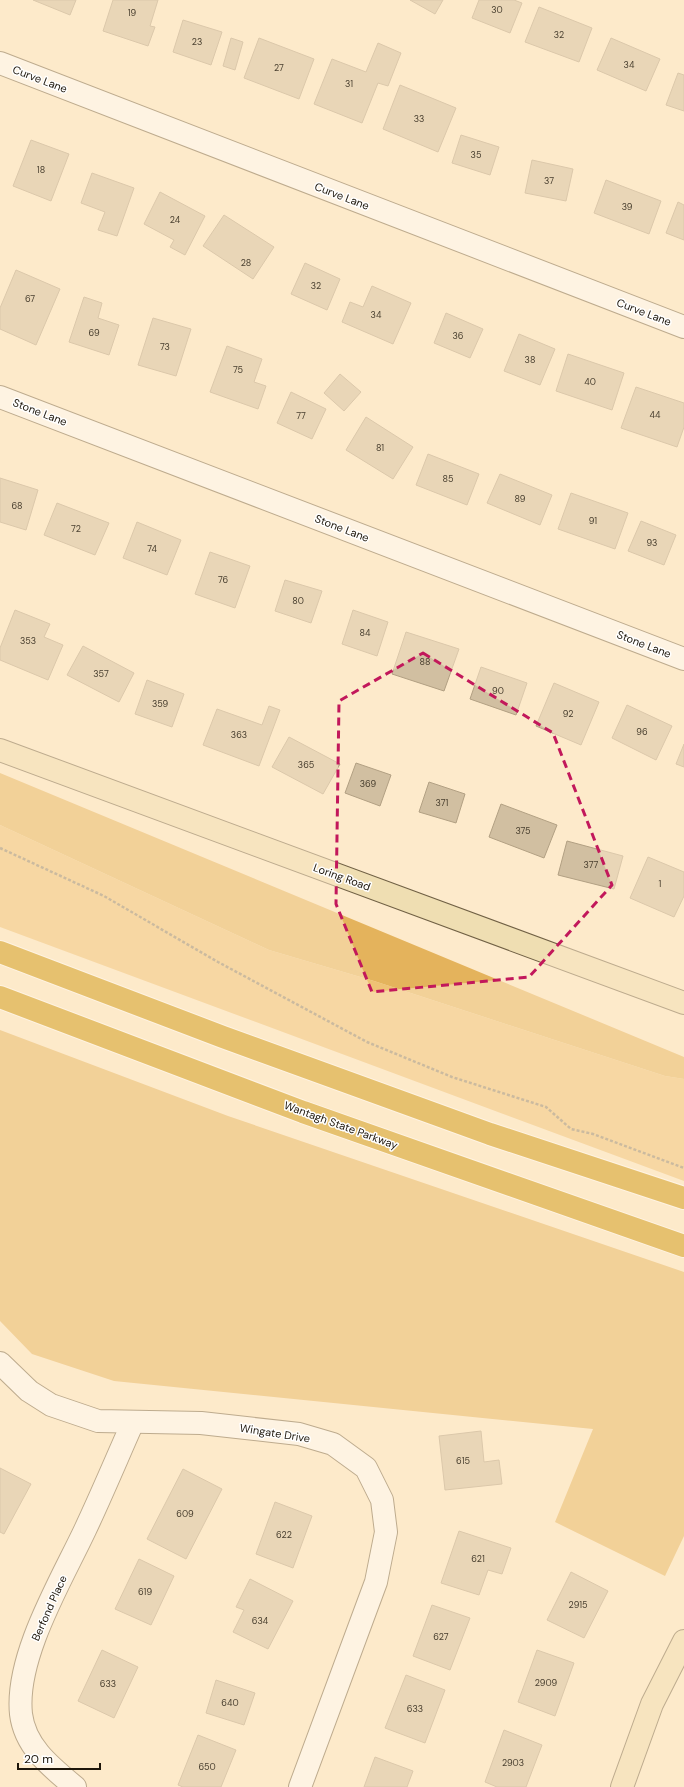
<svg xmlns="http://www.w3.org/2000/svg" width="684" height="1787" viewBox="0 0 684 1787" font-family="'DM Sans',sans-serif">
<rect width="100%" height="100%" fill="#fdeacb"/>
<polygon fill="#efc274" points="0,825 269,950 374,981 665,1076 684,1079 684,1181 0,927"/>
<g fill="#e4b35c">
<polygon points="0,773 684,1057 684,1079 665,1076 374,981 269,950 0,825"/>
<polygon points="0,1030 228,1116 684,1272 684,1536 665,1576 555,1522 593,1429 114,1381 32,1354 0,1321"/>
</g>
<g fill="#d1bfa1" stroke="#b2a083">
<polygon points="33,0 76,0 70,15"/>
<polygon points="113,0 158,0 150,26 155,27 148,46 103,31"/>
<polygon points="410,0 443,0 435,14"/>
<polygon points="479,0 514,0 522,3 510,33 472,18"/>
<polygon points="539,7 592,28 579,62 525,42"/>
<polygon points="183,20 222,32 211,65 173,52"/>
<polygon points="231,38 243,42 235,70 223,66"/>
<polygon points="259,38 314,59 299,99 244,78"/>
<polygon points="611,38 660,59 646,91 597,70"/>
<polygon points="378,43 401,53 388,86 378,83 362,123 314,104 332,59 366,72"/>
<polygon points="678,73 684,75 684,111 666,105"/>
<polygon points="400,85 456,108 438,152 383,129"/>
<polygon points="461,135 499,147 490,175 452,163"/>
<polygon points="31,140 69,154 51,201 13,186"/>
<polygon points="532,160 573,169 566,201 525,193"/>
<polygon points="92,173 134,188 117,236 98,230 105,212 81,203"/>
<polygon points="606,180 661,201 649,234 594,213"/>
<polygon points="160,192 205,216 185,255 170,247 174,240 144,224"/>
<polygon points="678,202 684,205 684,240 666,233"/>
<polygon points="224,215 274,247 253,279 203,246"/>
<polygon points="305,263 340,279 327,310 291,294"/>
<polygon points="16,270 60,289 36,345 0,329 0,308"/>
<polygon points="372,286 411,303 393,344 342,322 350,302 363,307"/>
<polygon points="84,297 102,303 98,318 119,325 109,355 69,342"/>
<polygon points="446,313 483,329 470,358 434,343"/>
<polygon points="153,318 191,329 176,376 138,365"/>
<polygon points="519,334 555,349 540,385 504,371"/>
<polygon points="227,346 262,359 254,382 266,386 258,409 210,392"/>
<polygon points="568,354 624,373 612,410 556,391"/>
<polygon points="340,374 361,392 344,411 324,393"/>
<polygon points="636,387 684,403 684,427 677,447 621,428"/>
<polygon points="291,392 326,409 312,439 277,423"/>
<polygon points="366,417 413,447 393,479 346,450"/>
<polygon points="428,454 479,474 467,505 416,485"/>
<polygon points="500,474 552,495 540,525 487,503"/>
<polygon points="0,478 38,490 26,530 0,522"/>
<polygon points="571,493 628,513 615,549 558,529"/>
<polygon points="57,503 109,523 95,555 44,535"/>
<polygon points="641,521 676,535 664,565 628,551"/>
<polygon points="137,522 181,540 167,575 123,558"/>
<polygon points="210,552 250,566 235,608 195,594"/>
<polygon points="285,580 322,591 311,623 275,611"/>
<polygon points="15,610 50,624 44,637 63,645 48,680 0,660 0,648"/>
<polygon points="353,610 388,622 377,656 342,644"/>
<polygon points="406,632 459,649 444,691 392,674"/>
<polygon points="83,646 134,673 119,702 67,675"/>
<polygon points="481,667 527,683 516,715 470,699"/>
<polygon points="147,680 184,694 172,727 135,714"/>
<polygon points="554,683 599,702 581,745 536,726"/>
<polygon points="627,705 672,726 656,760 612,738"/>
<polygon points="269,706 280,710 259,766 203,745 217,709 262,725"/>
<polygon points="289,737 340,764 323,794 272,767"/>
<polygon points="684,744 684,767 676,764"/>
<polygon points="356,763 391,775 380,806 345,793"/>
<polygon points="429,782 465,794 456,823 419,812"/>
<polygon points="501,804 557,825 544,858 489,837"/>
<polygon points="567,841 623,856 614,889 558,875"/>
<polygon points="648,857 684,872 684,896 674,917 630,898"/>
<polygon points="481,1431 484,1462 499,1460 502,1484 445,1490 439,1436"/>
<polygon points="0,1468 31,1484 4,1534 0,1532"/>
<polygon points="183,1469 222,1489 186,1559 147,1539"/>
<polygon points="275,1502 312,1516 293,1568 256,1554"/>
<polygon points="459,1531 511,1548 502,1574 488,1570 479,1595 441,1583"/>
<polygon points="139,1559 174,1576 151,1625 115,1609"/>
<polygon points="571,1572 608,1591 584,1638 547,1620"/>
<polygon points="250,1579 293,1601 268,1649 233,1632 244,1610 236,1607"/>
<polygon points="432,1605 470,1618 450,1670 413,1656"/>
<polygon points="102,1650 138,1667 114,1718 78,1701"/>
<polygon points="537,1650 574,1663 555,1716 518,1702"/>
<polygon points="406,1675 445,1690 425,1743 385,1728"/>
<polygon points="216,1680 255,1693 244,1725 206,1713"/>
<polygon points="504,1730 542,1745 526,1787 497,1787 485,1782"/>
<polygon points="198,1735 236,1750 221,1787 183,1787 178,1785"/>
<polygon points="375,1757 413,1771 407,1787 364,1787"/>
</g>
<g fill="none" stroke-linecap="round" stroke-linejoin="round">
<g stroke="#716145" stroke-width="24">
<g id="street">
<polyline points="0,63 684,327"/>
<polyline points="0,397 684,659"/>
<polyline points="0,1363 29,1391 51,1405 98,1421 201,1423 299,1434 333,1444 366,1468 382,1500 386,1532 376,1582 300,1787"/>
<path d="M 75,1787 C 51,1767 25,1747 21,1714 C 15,1657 61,1581 85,1530 C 102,1494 117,1458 133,1422"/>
</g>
</g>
<g stroke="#716145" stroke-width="24">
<g id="secondary">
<polyline points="0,750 684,1003"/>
<polyline points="622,1787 652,1704 684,1641"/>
</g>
</g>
<g stroke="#fff" stroke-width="24">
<g id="highway">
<polyline points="0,952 223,1037 490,1134 684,1198"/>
<polyline points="0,997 303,1112 684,1246"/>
</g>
</g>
<polyline stroke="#8e816c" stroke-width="2.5" stroke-dasharray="3 2" stroke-linecap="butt" points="0,848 104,896 218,962 367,1042 452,1077 546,1107 571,1129 593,1134 684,1168"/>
<use href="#street" stroke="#fff" stroke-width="22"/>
<use href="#secondary" stroke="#efdeb2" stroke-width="22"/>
<use href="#highway" stroke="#cb9100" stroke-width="22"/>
</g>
<path d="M0 0H684V1787H0ZM 423,653 L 553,733 L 612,885 L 529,977 L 372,992 L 336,904 L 339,701 Z" fill="#fdeacb" fill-opacity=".55" fill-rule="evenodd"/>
<path fill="none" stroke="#c2185b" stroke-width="3" stroke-dasharray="8 5" stroke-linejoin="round" d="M 423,653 L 553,733 L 612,885 L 529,977 L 372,992 L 336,904 L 339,701 Z"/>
<g text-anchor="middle" stroke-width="3" stroke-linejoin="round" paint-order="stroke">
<g font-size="9" fill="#4a4030">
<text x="497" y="13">30</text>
<text x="132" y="16">19</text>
<text x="559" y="38">32</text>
<text x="197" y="45">23</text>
<text x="629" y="68">34</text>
<text x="279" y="71">27</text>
<text x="349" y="87">31</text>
<text x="419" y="122">33</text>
<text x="476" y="158">35</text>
<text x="41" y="173">18</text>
<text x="549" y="184">37</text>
<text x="627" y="210">39</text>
<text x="175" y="223">24</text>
<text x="246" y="266">28</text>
<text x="316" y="289">32</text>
<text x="30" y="302">67</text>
<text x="376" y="318">34</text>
<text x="94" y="336">69</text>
<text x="458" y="339">36</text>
<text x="165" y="350">73</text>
<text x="530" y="363">38</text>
<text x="238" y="373">75</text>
<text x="590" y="385">40</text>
<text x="655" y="418">44</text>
<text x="301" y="419">77</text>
<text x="380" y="451">81</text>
<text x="448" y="482">85</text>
<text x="520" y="502">89</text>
<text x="17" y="509">68</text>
<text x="593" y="524">91</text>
<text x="76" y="532">72</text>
<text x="652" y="546">93</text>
<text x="152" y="552">74</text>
<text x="223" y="583">76</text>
<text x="298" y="604">80</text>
<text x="365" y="636">84</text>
<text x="28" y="644">353</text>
<text x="425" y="665">88</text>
<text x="101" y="677">357</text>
<text x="498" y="694">90</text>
<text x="160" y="707">359</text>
<text x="568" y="717">92</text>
<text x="642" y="735">96</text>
<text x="239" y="738">363</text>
<text x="306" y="768">365</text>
<text x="368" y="787">369</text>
<text x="442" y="806">371</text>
<text x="523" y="834">375</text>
<text x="591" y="868">377</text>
<text x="660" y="887">1</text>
<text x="463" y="1464">615</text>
<text x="185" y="1517">609</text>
<text x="284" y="1538">622</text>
<text x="478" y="1562">621</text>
<text x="145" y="1595">619</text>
<text x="578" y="1608">2915</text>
<text x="260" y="1624">634</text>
<text x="441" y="1640">627</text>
<text x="546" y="1686">2909</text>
<text x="108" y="1687">633</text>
<text x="230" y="1706">640</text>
<text x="415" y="1712">633</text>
<text x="513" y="1766">2903</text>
<text x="207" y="1770">650</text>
</g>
<g font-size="11" fill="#1d160b" stroke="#fff">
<text transform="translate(40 79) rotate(21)" y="4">Curve Lane</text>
<text transform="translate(342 196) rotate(21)" y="4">Curve Lane</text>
<text transform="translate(644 312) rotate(21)" y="4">Curve Lane</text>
<text transform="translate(40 412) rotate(21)" y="4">Stone Lane</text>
<text transform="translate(342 528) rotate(21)" y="4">Stone Lane</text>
<text transform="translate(644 644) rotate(21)" y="4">Stone Lane</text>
<text transform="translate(342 877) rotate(20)" y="4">Loring Road</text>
<text transform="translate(341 1125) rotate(20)" y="4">Wantagh State Parkway</text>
<text transform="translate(275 1433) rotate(9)" y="4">Wingate Drive</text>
<text transform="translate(49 1608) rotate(-66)" y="4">Berfond Place</text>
</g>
</g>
<path d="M18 1763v6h82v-6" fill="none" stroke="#1d160b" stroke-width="2"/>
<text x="24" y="1763" font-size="12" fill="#1d160b" stroke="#ffffff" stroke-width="3" paint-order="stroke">20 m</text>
</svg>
